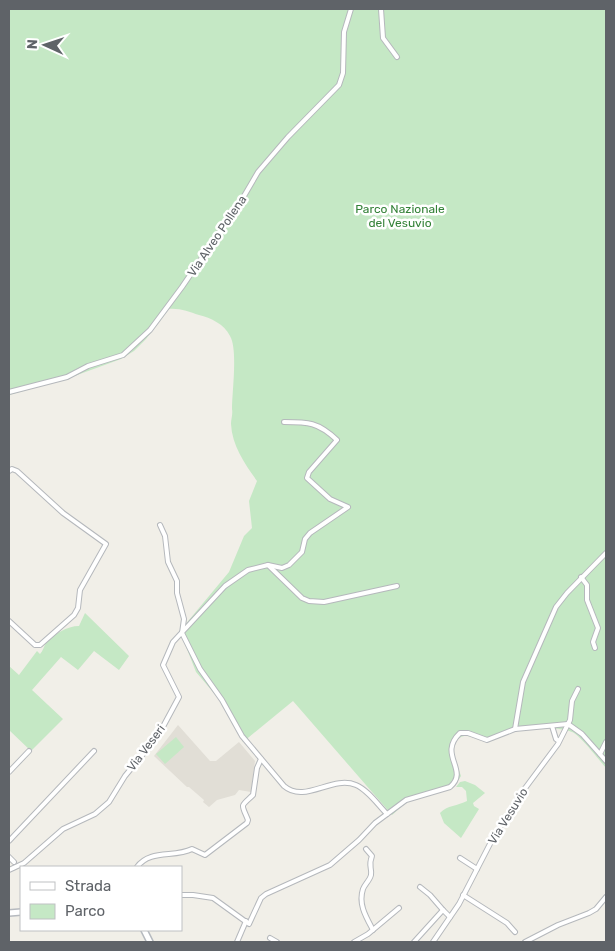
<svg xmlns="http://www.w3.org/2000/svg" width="615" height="951" viewBox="0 0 615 951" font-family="Rubik,sans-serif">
<rect width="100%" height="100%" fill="#f1efe8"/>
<polygon fill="#e1ded6" points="178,725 210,761 216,761 239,742 255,761 251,792 239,790 235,795 217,800 209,807 203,802 204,800 189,787 187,787 154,756"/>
<g fill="#c5e8c5">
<path d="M 9,9 L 606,9 L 606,768 C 600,761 579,734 572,732 C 559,727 528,726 515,731 C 508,733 501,738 494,740 C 478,745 465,725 453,745 L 454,756 L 461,776 C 448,799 428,790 408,802 C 402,805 397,811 392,815 L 293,701 L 243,742 L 218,698 L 196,672 L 185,644 L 184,626 L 229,572 L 244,536 L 252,528 L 249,501 L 257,481 C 245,464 232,446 231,424 C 231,419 233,414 232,409 C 232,392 238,349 230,336 C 224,324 211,318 199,315 C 189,312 180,308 169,309 L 146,339 L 134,351 L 121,359 L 69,378 L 9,395 Z"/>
<path d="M 85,613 L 129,656 L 119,670 L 94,651 L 78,670 L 61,657 L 32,690 L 63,719 L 31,751 L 9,730 L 9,666 L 19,675 L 37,651 L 40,654 C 43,651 44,646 46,643 C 54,634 67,626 79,626 Z"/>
<polygon points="176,737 184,747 165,764 156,754"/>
<path d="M 465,781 L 475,785 L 485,793 L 473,803 L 474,806 L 479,809 L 461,838 L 444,823 L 440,813 C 447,805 458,806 467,801 L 466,791 L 462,787 L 456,787 L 460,782 Z"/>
</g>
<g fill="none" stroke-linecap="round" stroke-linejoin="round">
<g stroke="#b5b8bc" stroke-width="6">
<g id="street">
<polyline points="381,9 383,38 397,57"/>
<polyline points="9,392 67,377 88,366 123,355 150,330 182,287 244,196 258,172 288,137 339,85 343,73 344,32 351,9"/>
<polyline points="9,471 12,469 17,471 63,513 106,544 80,590 78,608 74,615 40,645 35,645 9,621"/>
<path d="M 160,525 L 165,536 L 168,562 L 177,581 L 177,593 L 184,619 L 182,633 L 200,669 L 222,700 L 242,736 L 284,786 C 305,804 332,775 356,785 C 368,790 378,805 387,814"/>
<polyline points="268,565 302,598 309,601 324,602 397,586"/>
<polyline points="581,577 587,585 587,600 598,628 593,642 595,648"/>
<polyline points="568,724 582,734 606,761"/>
<polyline points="552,726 556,739 559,741"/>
<polyline points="515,729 523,682 556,607 567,593 606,553"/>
<polyline points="600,754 606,742"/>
<polyline points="9,772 29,751"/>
<polyline points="9,841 94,751"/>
<path d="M 366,849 L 372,856 C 368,866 372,867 371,875 C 370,880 365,884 363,889 C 358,904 366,917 373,930"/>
<polyline points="9,857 14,862"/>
<polyline points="460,858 477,869"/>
<path d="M 137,867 C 150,849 174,858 192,849 L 205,855 L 247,823 L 248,820 C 241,803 240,807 253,795 L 257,768 L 261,759"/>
<path d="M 9,870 L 24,863 L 63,829 L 95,814 L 109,802 L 125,776 L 158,736 L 179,697 L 163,665 L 173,642 L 225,586 L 248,570 L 268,565 L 282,568 L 289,565 L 302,552 L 305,539 L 310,533 L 348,507 L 330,499 L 307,478 L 309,472 L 337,440 C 318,422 308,422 284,422"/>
<polyline points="420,887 430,895 443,910"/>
<path d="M 181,895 L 193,895 L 213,898 L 249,924 L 261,898 L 266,894 L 330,865 L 359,840 L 375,823 L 406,800 L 450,787 C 470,770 437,755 460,733 L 468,733 L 487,740 L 515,729 L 568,724"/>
<polyline points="463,895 507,923 515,932"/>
<polyline points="270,938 277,942"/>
<polyline points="237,942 246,921"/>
<polyline points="354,942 368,934 399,908"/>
<polyline points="414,942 443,910 450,917"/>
<polyline points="433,942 459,904 492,840 520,795 558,744 570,720 572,701 578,689"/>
<polyline points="525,942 558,925 589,913 596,909 606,897"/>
</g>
</g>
<g stroke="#b6babf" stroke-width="8">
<g id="secondary">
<polyline points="9,913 21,912"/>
<polyline points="144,930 150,942"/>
</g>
</g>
<use href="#street" stroke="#fff" stroke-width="4"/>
<use href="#secondary" stroke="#fff" stroke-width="5"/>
</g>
<g text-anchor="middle" stroke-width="5" stroke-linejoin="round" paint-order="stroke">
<g font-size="12" fill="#348238" stroke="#fff">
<text x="400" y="213">Parco Nazionale<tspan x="400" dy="14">del Vesuvio</tspan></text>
</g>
<g font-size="12" fill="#5f6368" stroke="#fff">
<text transform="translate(217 236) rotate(-56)" y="4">Via Alveo Pollena</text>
<text transform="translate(146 748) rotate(-53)" y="4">Via Veseri</text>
<text transform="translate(508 816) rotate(-58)" y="4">Via Vesuvio</text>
</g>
</g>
<rect width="615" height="951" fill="none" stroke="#5f6368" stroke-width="20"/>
<rect x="20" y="866" width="162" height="65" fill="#ffffff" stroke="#bfc1c3"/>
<rect x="30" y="882" width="25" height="8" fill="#ffffff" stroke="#bfc1c3"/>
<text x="65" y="891" font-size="15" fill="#5f6368">Strada</text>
<rect x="30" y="904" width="25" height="15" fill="#c5e8c5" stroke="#bfc1c3"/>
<text x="65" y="916" font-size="15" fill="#5f6368">Parco</text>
<g transform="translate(45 45) rotate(273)" stroke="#ffffff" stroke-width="4" paint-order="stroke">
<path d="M0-4L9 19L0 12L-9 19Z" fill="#5f6368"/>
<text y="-8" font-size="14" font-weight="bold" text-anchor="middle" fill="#5f6368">N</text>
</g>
</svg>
